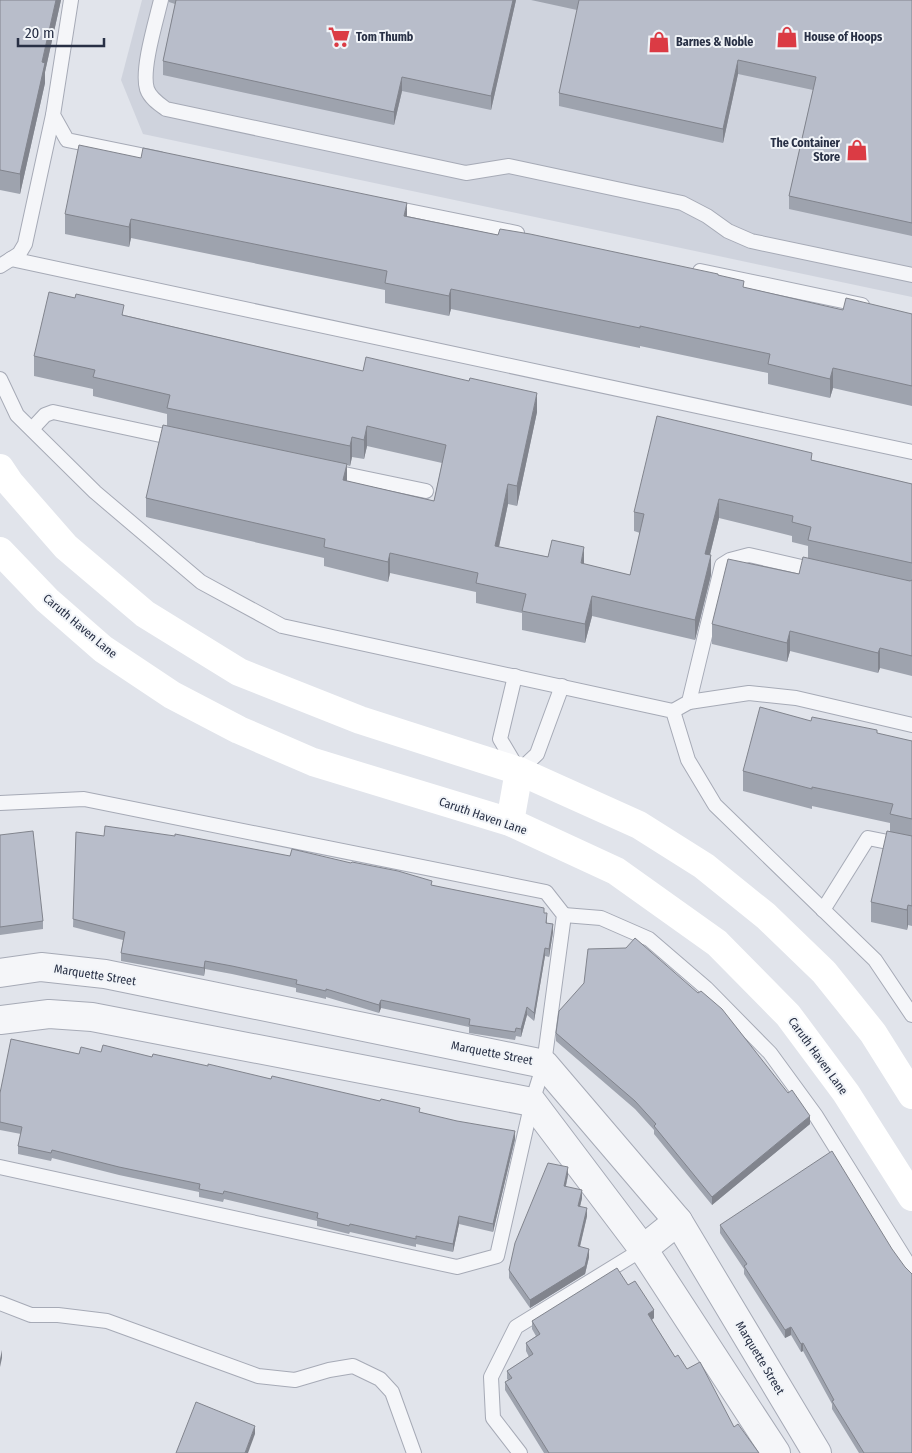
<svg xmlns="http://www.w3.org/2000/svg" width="912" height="1453" viewBox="0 0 912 1453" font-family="'Fira Sans Condensed',sans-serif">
<rect width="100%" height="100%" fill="#e1e4eb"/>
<polygon fill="#cfd3dd" points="142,0 912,0 912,297 143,134 121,80"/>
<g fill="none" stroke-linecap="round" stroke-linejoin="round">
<g stroke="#a6aab6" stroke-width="16">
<g id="service">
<polyline points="71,0 53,115 67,140 160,159"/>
<path d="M 161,0 C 156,21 141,70 147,89 C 150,98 159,104 166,109 L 466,173 L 509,166 L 682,203 L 707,216 L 728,231 L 751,241 L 912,275"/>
<polyline points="389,207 517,233"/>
<polyline points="11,259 912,452"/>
<polyline points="0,266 19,254 25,244 53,115"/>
<polyline points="700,271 862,305"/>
<polyline points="0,379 17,415 95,492 201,582 282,626 673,711 688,760 715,805 875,960 912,1015"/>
<polyline points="32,429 45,415 53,412 179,439"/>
<polyline points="330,471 426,491"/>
<polyline points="515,676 500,739 519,771 537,754 562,686"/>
<polyline points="689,702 749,693 796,698 912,725"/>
<polyline points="673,711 689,702 722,565 730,560 749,555 819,571"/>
<polyline points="0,803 84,799 546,892 564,915 544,1064 532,1102 497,1256 457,1267 0,1167"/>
<polyline points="823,910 868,838 912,847"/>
<polyline points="564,915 601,918 649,939 706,988 770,1053 816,1116 912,1270"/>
<polyline points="0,1303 31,1315 58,1315 107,1321 258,1376 295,1380 329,1370 353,1366 380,1379 392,1392 414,1453"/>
<polyline points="520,1453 493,1418 491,1377 516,1327 643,1249"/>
</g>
</g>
<g stroke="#a6aab6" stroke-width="30">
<g id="minor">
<polyline points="0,973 41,967 105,974 544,1064 678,1221 817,1453"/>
<polyline points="0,1020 49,1014 92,1017 532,1102 643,1249 776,1453"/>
<polyline points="643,1249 678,1221"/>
</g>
</g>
<use href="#service" stroke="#f5f6f9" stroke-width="14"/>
<use href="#minor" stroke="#f5f6f9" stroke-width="28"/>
<g stroke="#fff" stroke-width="28">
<polyline points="0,468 10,483 66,547 145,614 239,672 360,720 519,771 639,825 704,866 766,916 824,972 873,1033 912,1095"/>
<polyline points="0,551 47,600 103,649 172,695 239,730 313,762 510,822 616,871 717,943 788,1015 846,1093 912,1197"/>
<polyline points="510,822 519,771"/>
</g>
</g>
<g fill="#9ea3ae" fill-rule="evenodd">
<polygon points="0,0 61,0 45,72 45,83 20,194 0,190"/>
<polygon points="169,0 516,0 491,110 402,91 394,125 163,75 163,61 175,4 169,2"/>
<polygon points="531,0 912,0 912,236 789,209 789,196 813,90 738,74 723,143 559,106 559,93 577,10"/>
<polygon points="65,214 407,216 498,235 718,275 744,288 843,310 912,314 912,406 833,388 830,398 768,384 768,373 640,346 640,348 451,309 449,316 385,303 385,290 131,238 129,247 65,234"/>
<path d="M 75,298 L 124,315 L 537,412 L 517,506 L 508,504 L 499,547 L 584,564 L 630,575 L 640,533 L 634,531 L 634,512 L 812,460 L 912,484 L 912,676 L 880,668 L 878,673 L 790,651 L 787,662 L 712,644 L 712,624 L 799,574 L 808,558 L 808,546 L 792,542 L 792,536 L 719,518 L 710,555 L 711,575 L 695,640 L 592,616 L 585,643 L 522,630 L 522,613 L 476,603 L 476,592 L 390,573 L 388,582 L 324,566 L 324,558 L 146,517 L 146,498 L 167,425 L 167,414 L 93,396 L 93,389 L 34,376 L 34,356 ZM 367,446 L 442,463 L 434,501 L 347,481 L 347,465 L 350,466 L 352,457 L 364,459 Z"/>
<polygon points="811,721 912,741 912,926 908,925 907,930 871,922 871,902 890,832 890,823 812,806 812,809 743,791 743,771"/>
<polygon points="76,832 432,885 544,913 547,921 547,923 553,932 549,957 545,956 534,1021 527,1015 521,1037 516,1036 515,1040 469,1033 469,1027 381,1008 379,1013 326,997 326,999 296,992 296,988 232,974 205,969 204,976 121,961 121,953 123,940 73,927"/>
<polygon points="0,835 43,921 43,929 0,935"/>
<polygon points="556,1033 810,1124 712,1205 654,1134 654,1130 635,1109 556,1041"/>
<polygon points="101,1052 152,1057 271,1079 420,1112 515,1139 493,1232 459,1224 453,1252 416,1244 416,1247 350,1232 349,1234 317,1226 317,1221 224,1199 223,1202 199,1197 199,1192 119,1175 52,1158 51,1161 18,1154 18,1146 21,1134 0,1130 0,1093 79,1054"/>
<polygon points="568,1175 566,1186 582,1198 580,1207 587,1216 580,1247 589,1257 585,1274 530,1308 509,1278 509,1270"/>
<polygon points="720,1225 912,1453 859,1453 832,1409 832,1404 803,1351 801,1352 791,1335 785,1338 744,1274 744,1269 720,1233"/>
<polygon points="628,1285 654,1318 652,1320 675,1357 687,1369 734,1427 759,1453 544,1453 505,1390 505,1382 508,1380 507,1379 507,1371 529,1357 526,1351 526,1343 536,1336 532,1329 532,1321"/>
</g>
<g fill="#81848d">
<polygon points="56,0 61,0 45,72 45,83 20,194 20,174 42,62"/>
<polygon points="513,0 516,0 491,110 491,96"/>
<polygon points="738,60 738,74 723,143 723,129"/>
<polygon points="402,77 402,91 394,125 394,112"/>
<polygon points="407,203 407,223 404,216"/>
<polygon points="131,219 131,238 129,247 129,227"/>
<polygon points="451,289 451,309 449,316 449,296"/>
<polygon points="833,368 833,388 830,398 830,379"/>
<polygon points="537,393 537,412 517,506 517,486"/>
<polygon points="367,426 367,446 364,459 364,440"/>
<polygon points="352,437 352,457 350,466 350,446"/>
<polygon points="347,464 347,483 343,480"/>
<polygon points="508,484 508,504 495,565 495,546"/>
<polygon points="719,499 719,518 705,574 705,554"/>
<polygon points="584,547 584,567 581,563"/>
<polygon points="390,553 390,573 388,582 388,562"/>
<polygon points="711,555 711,575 695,640 695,620"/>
<polygon points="592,596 592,616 585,643 585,624"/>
<polygon points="790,631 790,651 787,662 787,643"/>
<polygon points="880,648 880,668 878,673 878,653"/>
<polygon points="908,905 908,925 907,930 907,910"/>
<polygon points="553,924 553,932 549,957 549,949"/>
<polygon points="545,948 545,956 534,1021 534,1013"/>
<polygon points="205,961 205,969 204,976 204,968"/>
<polygon points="381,1000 381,1008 379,1013 379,1005"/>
<polygon points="527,1007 527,1015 521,1037 521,1029"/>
<polygon points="810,1116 810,1124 712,1205 712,1197"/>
<polygon points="515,1131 515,1139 493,1232 493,1224"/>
<polygon points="568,1167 568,1175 564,1194 564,1186"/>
<polygon points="582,1190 582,1198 578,1214 578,1206"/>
<polygon points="587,1208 587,1216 578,1254 578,1246"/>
<polygon points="459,1216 459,1224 453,1252 453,1244"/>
<polygon points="589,1249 589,1257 585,1274 530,1308 530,1300"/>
<polygon points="654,1310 654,1318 648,1322 648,1314"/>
<polygon points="791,1327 791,1335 785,1338 785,1330"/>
<polygon points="803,1343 803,1351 801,1352 801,1344"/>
<polygon points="2,1350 2,1358 0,1367 0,1359"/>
<polygon points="255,1426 255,1434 248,1453 245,1453"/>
</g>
<g fill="#b8bdca" stroke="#81848d">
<polygon points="0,0 56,0 42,62 45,63 20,174 0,170"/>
<polygon points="176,0 513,0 491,96 402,77 394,112 163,61"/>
<polygon points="579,0 912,0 912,223 789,196 816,77 738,60 723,129 559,93"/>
<polygon points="79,145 141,158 143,148 407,203 404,216 498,235 500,229 530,234 718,274 718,275 744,281 743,287 843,310 846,298 912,314 912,386 833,368 830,379 768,364 770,354 640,326 640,328 451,289 449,296 385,283 387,271 131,219 129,227 65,214"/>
<polygon points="49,292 75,298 76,294 124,305 122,315 363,371 366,357 469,381 470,378 537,393 517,486 508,484 495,546 548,557 552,540 584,547 581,563 630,575 644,514 634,512 657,416 812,453 811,460 912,484 912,563 808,540 811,527 792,522 793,516 719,499 705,554 711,555 695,620 592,596 585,624 522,611 526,594 476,583 478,573 390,553 388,562 324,547 325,539 146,498 163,425 347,464 343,480 434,501 446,445 367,426 364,440 352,437 350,446 167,408 170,395 93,377 95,370 34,356"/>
<polygon points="803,557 910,581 912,580 912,656 880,648 878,653 790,631 787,643 712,624 728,559 799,574"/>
<polygon points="760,707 811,721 812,717 877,730 877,733 912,741 912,819 890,814 893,804 812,787 812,789 743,771"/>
<polygon points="105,826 175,836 175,834 290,856 292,849 351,863 352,862 398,871 432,881 431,885 544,908 544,913 547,913 546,923 553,924 549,949 545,948 534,1013 527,1007 521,1029 516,1028 515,1032 469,1025 470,1019 381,1000 379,1005 326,989 326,991 296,984 297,980 232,966 205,961 204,968 121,953 125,932 73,919 76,832 104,836"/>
<polygon points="33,831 43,921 0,927 0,835"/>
<polygon points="887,831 912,836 912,906 908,905 907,910 871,902"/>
<polygon points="635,938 698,993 701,991 722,1009 788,1093 792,1090 810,1116 712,1197 654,1126 656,1124 635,1101 556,1033 559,1011 584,983 588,949 626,948"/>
<polygon points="11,1039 79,1054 81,1047 101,1052 103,1045 152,1057 153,1054 208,1066 208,1064 271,1079 272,1076 380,1101 381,1099 420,1108 419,1112 457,1121 515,1131 493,1224 459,1216 453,1244 416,1236 416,1239 350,1224 349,1226 317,1218 318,1213 224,1191 223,1194 199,1189 200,1184 119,1167 52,1150 51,1153 18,1146 22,1127 0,1122 0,1093"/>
<polygon points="832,1151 892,1249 905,1267 912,1274 912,1453 864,1453 832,1401 834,1400 803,1343 801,1344 791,1327 785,1330 744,1266 747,1264 720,1225"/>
<polygon points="548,1163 568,1167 564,1186 582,1190 578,1206 587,1208 578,1246 589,1249 585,1266 530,1300 509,1270 515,1243"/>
<polygon points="617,1268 628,1285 635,1281 654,1310 648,1314 675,1357 678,1355 687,1369 700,1362 734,1427 738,1424 759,1453 549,1453 505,1382 512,1378 507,1371 533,1354 526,1343 540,1334 532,1321"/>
<polygon points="196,1402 255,1426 245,1453 176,1453"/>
</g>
<defs>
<g id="supermarket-bare" transform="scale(1.725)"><path d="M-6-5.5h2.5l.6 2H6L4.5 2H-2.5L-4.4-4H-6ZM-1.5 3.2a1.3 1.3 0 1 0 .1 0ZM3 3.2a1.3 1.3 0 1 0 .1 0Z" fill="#db3b44" stroke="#f1f4f8" stroke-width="2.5" paint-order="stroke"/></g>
<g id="shop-bare" transform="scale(1.725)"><path d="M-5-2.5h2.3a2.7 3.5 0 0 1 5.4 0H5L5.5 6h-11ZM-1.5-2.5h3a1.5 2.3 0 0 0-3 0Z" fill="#db3b44" stroke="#f1f4f8" stroke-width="2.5" paint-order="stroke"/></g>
</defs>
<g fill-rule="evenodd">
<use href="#supermarket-bare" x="339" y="37"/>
<use href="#shop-bare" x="787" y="37"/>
<use href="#shop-bare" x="659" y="42"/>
<use href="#shop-bare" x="857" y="150"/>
</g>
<g text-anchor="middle" stroke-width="4" stroke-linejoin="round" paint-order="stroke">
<g font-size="12" font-weight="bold" fill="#283045" stroke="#f1f4f8" text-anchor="start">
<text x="356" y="41">Tom Thumb</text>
<text x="804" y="41">House of Hoops</text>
<text x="676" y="46">Barnes &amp; Noble</text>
<text x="840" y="147" text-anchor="end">The Container<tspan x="840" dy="14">Store</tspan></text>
</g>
<g font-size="12" fill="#283045" stroke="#f1f4f8">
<text transform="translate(80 626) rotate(40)" y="4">Caruth Haven Lane</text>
<text transform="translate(483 816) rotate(19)" y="4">Caruth Haven Lane</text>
<text transform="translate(95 975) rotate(9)" y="4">Marquette Street</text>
<text transform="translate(492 1053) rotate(11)" y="4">Marquette Street</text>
<text transform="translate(818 1056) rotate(54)" y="4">Caruth Haven Lane</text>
<text transform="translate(760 1358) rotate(59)" y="4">Marquette Street</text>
</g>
</g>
<path d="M18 38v8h86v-8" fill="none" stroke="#283045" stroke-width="2.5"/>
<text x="25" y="38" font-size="15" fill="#283045" stroke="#f1f4f8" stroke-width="4" paint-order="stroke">20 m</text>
</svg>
